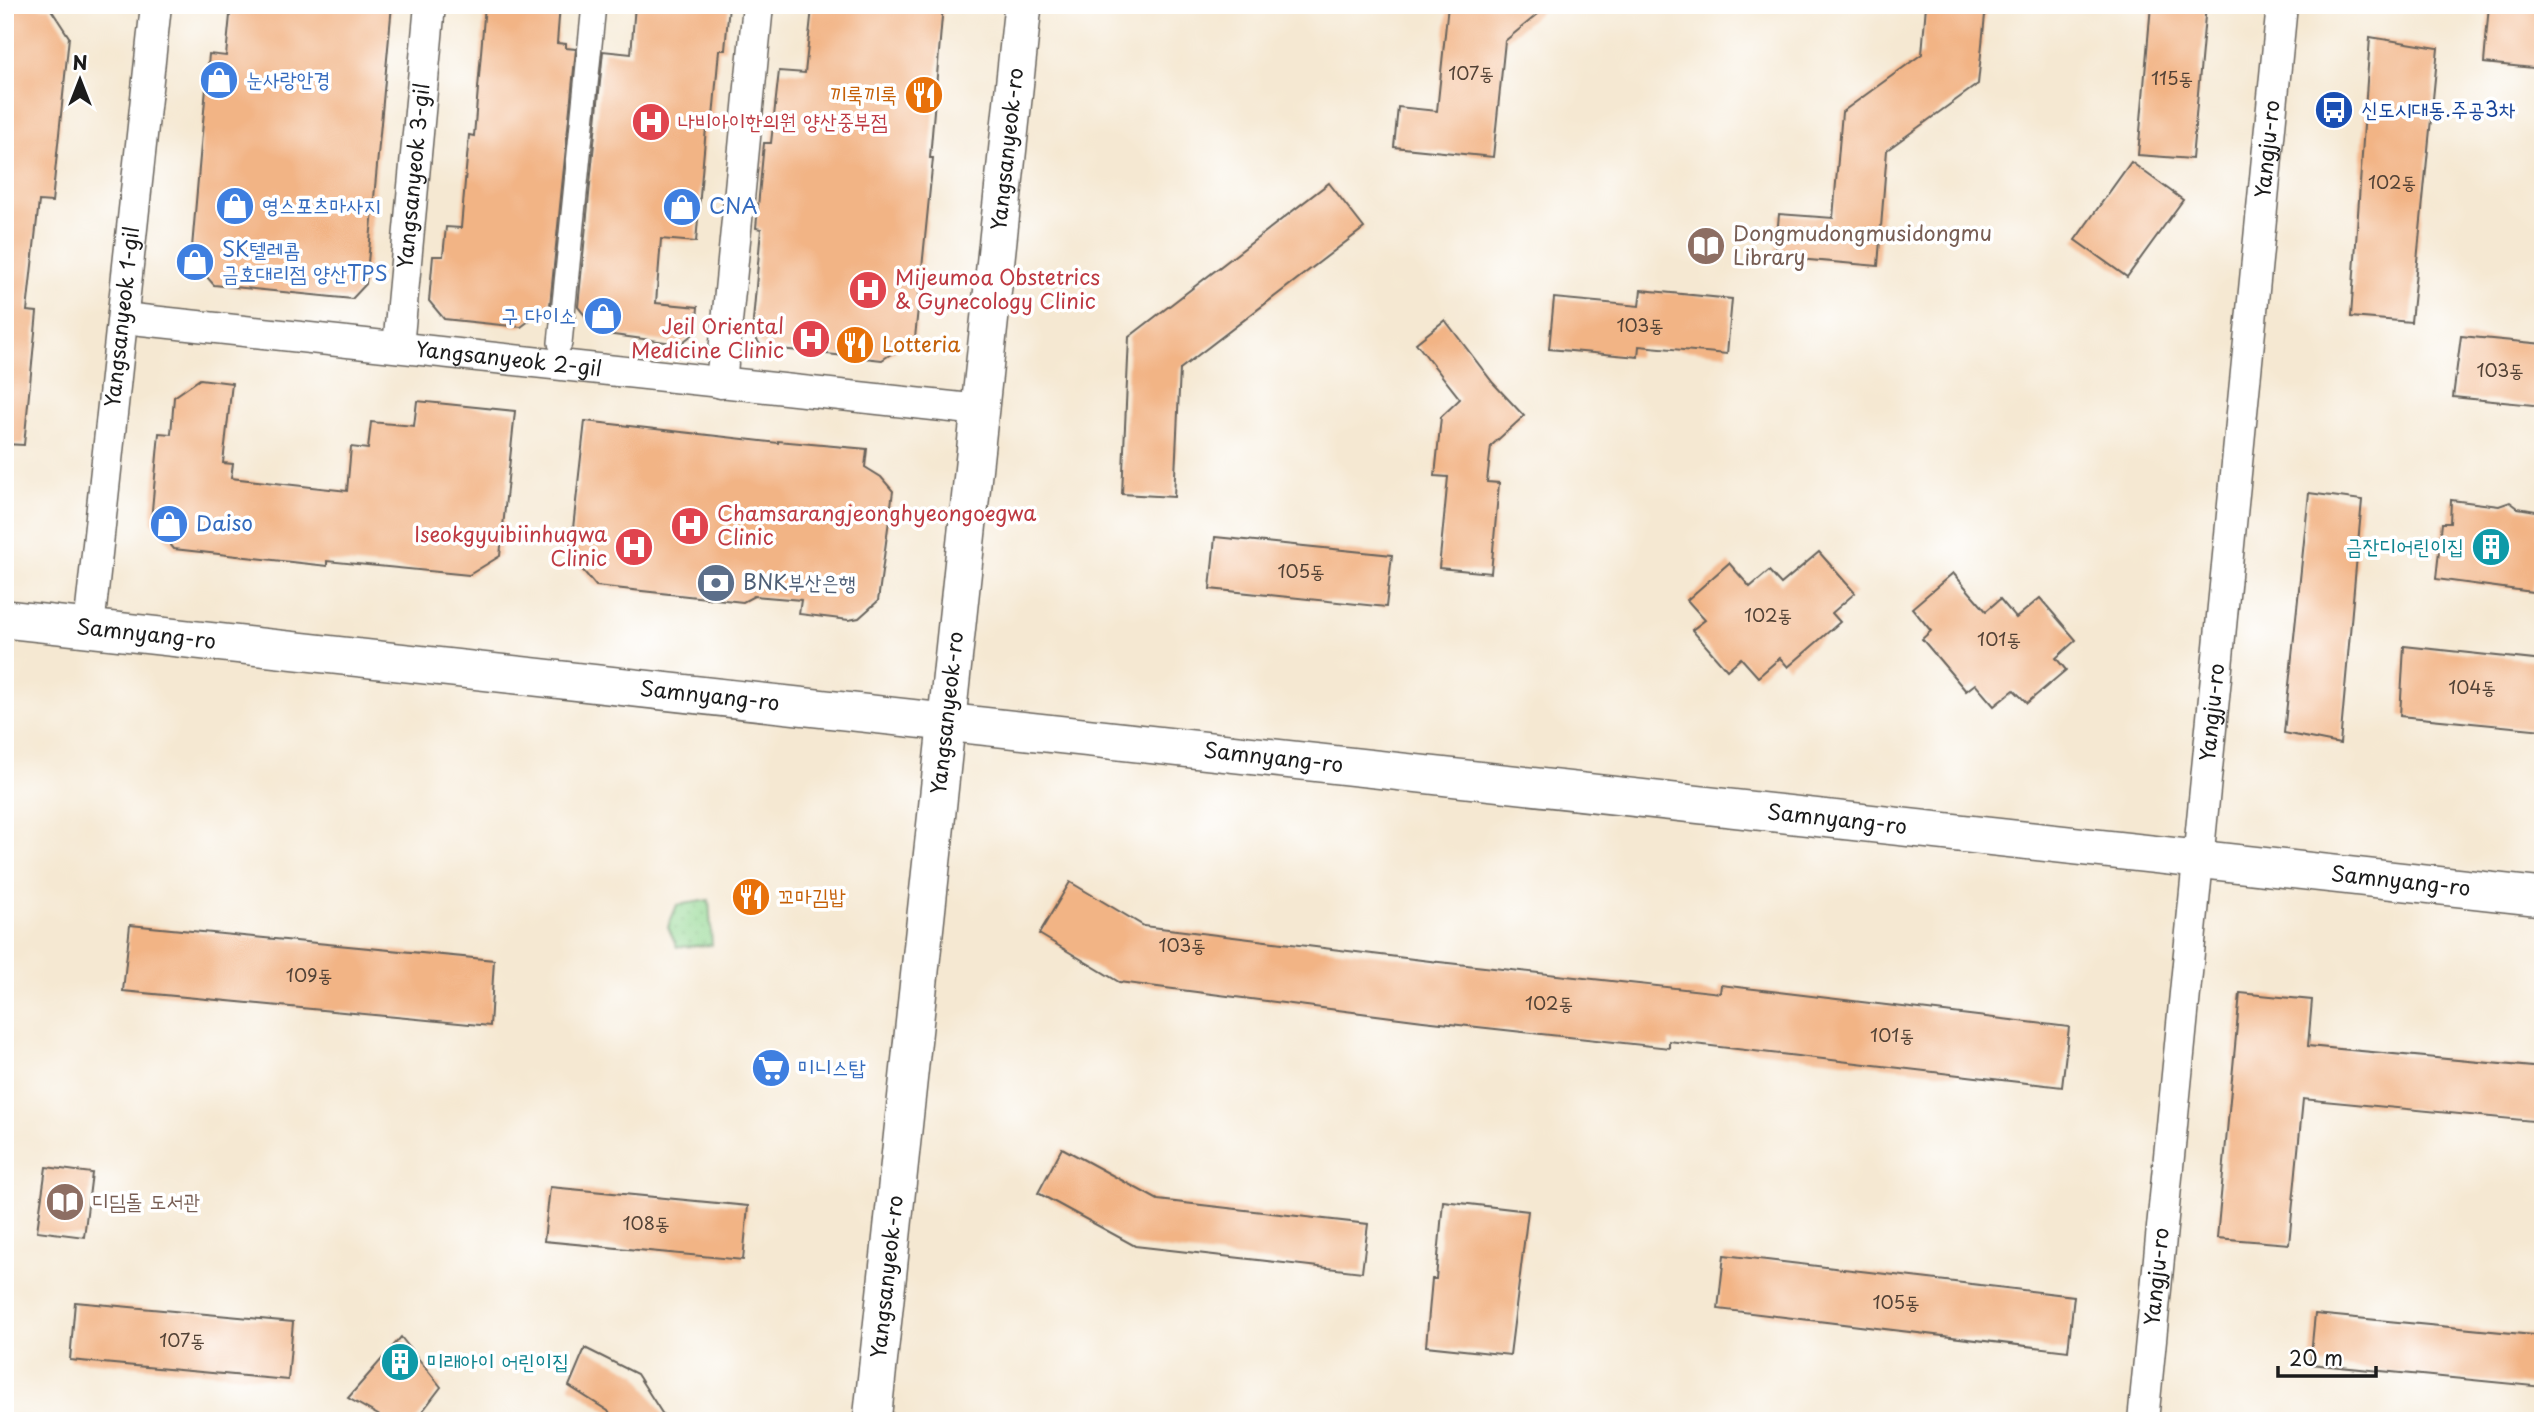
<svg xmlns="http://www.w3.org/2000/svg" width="2548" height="1426" viewBox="0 0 2548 1426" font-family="'Playpen Sans','Poor Story',sans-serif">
<defs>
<pattern id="park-dots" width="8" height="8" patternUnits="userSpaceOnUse" patternTransform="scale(1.75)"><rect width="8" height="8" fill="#92d791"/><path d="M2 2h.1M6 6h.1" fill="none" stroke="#7db87c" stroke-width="1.8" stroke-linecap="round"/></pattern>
</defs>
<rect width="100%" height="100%" fill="#fff"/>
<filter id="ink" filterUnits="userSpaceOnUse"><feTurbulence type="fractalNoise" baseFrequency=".0143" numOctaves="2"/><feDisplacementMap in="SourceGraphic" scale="14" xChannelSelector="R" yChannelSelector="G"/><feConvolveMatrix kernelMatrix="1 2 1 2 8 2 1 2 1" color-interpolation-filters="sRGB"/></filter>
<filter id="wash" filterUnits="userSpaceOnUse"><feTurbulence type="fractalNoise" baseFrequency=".00686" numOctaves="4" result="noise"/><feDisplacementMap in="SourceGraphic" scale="28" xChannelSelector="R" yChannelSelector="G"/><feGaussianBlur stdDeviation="1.57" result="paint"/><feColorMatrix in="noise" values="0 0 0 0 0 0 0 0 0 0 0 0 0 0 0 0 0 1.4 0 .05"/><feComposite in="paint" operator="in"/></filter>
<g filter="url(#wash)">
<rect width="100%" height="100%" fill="#f5e8d2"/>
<polygon fill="url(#park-dots)" stroke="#577a56" stroke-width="2" points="709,900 712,945 677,947 668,927 677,905"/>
<g id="blocks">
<g fill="#f2b485">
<polygon points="5,5 50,8 69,37 52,202 39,201 27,311 37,312 24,445 5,444"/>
<polygon points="231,5 392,5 366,284 352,299 214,285 191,259 209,54 226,56"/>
<polygon points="485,5 560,5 557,43 566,44 566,48 576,49 550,305 521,327 444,319 429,301 433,256 443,256 446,227 461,228 469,135 474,136"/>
<polygon points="635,5 729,5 725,50 719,50 712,129 706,128 696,242 661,239 656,303 698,307 696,332 680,344 599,333 578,307 603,51 631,54"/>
<polygon points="829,5 943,5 930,158 933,158 915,338 882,360 762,347 752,333 761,229 756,228 764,143 771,143 779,71 805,73 812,8 828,9"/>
<polygon points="1448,5 1549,5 1505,41 1493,157 1394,147 1398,107 1437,111"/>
<polygon points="1926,5 1986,5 1978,84 1887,150 1878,266 1775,257 1779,214 1833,218 1842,112 1922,54"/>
<polygon points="2151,5 2206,5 2192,159 2138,155"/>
<polygon points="2489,5 2543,7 2543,69 2484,63"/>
<polygon points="2370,37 2438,48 2411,322 2351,317"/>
<polygon points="2131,162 2183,200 2127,277 2075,240"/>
<polygon points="1329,183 1364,228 1180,369 1174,497 1122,494 1129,337"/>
<polygon points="1641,290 1732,299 1727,354 1639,346 1638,357 1549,349 1554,298 1639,306"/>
<polygon points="1445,320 1493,383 1524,416 1491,446 1487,482 1499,483 1491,573 1439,568 1448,477 1435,476 1441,417 1460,399 1416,343"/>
<polygon points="2461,336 2543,344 2543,406 2453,397"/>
<polygon points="200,379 232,383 223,463 233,464 231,478 347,491 351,447 368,449 371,422 414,426 417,401 515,411 500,556 469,575 327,561 327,566 174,549 151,521 159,433 171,434 174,397"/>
<polygon points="585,421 778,443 778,441 867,449 865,467 881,477 893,491 878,601 859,618 849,620 799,614 801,600 754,596 743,602 596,586 570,555"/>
<polygon points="2309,493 2362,500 2340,744 2284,733"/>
<polygon points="2451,500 2499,506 2510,502 2518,508 2542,512 2536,537 2543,545 2543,556 2536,561 2533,592 2436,579 2442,523 2450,523"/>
<polygon points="1215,537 1392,555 1386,607 1210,589"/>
<polygon points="1819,552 1855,593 1832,613 1840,622 1788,667 1780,658 1758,677 1741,658 1727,670 1692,630 1705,620 1687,600 1729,563 1750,587 1769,571 1781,584"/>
<polygon points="1953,573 1986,611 2000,599 2016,618 2040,598 2076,640 2056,658 2066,670 2027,703 2014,690 1994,706 1975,684 1966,691 1922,639 1931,631 1912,608"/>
<polygon points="2404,646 2543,661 2543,730 2400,716"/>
<polygon points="1070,882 1144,926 1430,961 1720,993 1721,985 2069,1027 2062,1087 1669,1041 1669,1048 1423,1021 1119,982 1039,934"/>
<polygon points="130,925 494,960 490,1026 123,991"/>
<polygon points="2240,993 2312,1000 2308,1046 2543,1068 2543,1122 2303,1099 2289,1244 2217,1238"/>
<polygon points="1062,1148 1158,1200 1368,1224 1362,1272 1135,1246 1038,1193"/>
<polygon points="46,1167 92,1173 84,1237 37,1231"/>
<polygon points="550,1187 748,1206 743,1260 544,1241"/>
<polygon points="1443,1201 1528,1211 1510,1355 1426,1346 1432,1279 1436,1279"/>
<polygon points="1724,1255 2074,1296 2068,1351 1718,1309"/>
<polygon points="75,1302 293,1322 288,1380 70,1360"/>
<polygon points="2315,1314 2543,1336 2543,1387 2310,1364"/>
<polygon points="401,1337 441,1387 415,1421 389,1421 348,1398"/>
<polygon points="585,1348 637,1374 667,1421 614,1421 608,1411 569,1386"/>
</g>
</g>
</g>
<g filter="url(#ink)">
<use href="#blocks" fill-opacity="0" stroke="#68635c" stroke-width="2"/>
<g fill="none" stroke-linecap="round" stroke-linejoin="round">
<g stroke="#68635c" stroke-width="26">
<polyline id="pedestrian" points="560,343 594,5"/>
</g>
<g stroke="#68635c" stroke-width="33">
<g id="minor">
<path id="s1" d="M 123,318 L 980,410"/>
<path id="s2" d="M 398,347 L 430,5"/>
<polyline points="721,383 758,5"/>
<path id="s3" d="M 89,628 L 156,5"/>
<path id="s4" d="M 2143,1421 L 2282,5"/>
</g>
</g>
<g stroke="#68635c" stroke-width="40">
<g id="tertiary">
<path id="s5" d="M 5,619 L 2543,897"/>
<path id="s6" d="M 872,1421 L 1023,5"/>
</g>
</g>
<use href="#pedestrian" stroke="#fff" stroke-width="23"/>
<use href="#minor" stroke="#fff" stroke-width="30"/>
<use href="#tertiary" stroke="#fff" stroke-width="37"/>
</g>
</g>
<defs>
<g id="shop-disc" transform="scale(2.0125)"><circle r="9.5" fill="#3f7fe0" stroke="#fff"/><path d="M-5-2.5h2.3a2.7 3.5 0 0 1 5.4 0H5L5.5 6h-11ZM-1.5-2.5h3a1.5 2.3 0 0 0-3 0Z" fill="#fff"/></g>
<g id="restaurant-disc" transform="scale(2.0125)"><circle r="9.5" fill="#e8710a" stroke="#fff"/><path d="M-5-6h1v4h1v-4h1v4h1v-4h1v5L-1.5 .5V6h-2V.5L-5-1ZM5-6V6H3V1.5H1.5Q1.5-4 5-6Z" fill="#fff"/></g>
<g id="bus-disc" transform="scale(2.0125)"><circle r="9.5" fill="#1a4fb4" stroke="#fff"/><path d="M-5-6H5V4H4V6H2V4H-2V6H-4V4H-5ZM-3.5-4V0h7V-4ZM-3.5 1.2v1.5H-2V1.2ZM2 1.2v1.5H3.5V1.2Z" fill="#fff"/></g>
<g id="hospital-disc" transform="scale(2.0125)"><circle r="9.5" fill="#e0444e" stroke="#fff"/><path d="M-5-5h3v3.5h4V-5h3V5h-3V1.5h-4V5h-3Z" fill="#fff"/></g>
<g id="library-disc" transform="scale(2.0125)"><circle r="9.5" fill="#8d6e63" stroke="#fff"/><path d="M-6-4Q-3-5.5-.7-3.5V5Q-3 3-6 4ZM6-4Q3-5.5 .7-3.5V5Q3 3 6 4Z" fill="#fff"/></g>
<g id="building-disc" transform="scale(2.0125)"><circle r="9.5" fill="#0f9aa8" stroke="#fff"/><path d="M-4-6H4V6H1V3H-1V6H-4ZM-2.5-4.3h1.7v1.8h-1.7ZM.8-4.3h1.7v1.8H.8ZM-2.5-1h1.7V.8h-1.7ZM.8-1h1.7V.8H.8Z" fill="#fff"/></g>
<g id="bank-disc" transform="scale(2.0125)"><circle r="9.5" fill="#5c6f8a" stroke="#fff"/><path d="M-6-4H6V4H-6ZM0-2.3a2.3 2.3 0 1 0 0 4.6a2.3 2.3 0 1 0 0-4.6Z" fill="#fff"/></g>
<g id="supermarket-disc" transform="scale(2.0125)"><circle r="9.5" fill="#3f7fe0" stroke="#fff"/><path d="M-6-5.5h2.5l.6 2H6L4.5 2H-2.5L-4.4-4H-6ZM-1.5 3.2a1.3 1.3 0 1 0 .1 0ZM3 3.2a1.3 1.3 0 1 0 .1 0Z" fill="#fff"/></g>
</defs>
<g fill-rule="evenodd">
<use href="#shop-disc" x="219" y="80"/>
<use href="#restaurant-disc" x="924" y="95"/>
<use href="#bus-disc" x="2334" y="110"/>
<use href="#hospital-disc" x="651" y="122"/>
<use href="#shop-disc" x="235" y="206"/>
<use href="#shop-disc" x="682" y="207"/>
<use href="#library-disc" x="1706" y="246"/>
<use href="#shop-disc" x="195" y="262"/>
<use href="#hospital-disc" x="868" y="290"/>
<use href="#shop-disc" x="603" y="316"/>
<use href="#hospital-disc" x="811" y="339"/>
<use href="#restaurant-disc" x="855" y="345"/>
<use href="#shop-disc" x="169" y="524"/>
<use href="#hospital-disc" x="690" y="526"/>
<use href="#hospital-disc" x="634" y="547"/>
<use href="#building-disc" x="2491" y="547"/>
<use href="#bank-disc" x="716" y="583"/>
<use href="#restaurant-disc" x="751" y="897"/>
<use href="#supermarket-disc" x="771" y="1068"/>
<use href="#library-disc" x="65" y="1202"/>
<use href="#building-disc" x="400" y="1362"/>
</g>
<g text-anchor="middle" stroke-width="7" stroke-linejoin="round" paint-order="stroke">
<g font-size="18" fill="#524236">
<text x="1471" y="80">107동</text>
<text x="2172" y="85">115동</text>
<text x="2392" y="189">102동</text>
<text x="1640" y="332">103동</text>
<text x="2500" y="377">103동</text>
<text x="1301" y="578">105동</text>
<text x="1768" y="622">102동</text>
<text x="1999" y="646">101동</text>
<text x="2472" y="694">104동</text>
<text x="1182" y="952">103동</text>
<text x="309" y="982">109동</text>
<text x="1549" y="1010">102동</text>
<text x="1892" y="1042">101동</text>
<text x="646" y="1230">108동</text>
<text x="1896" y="1309">105동</text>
<text x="182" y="1347">107동</text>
</g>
<g font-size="21" fill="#366cbe" stroke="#fff" text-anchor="start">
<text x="246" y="87">눈사랑안경</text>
<text x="262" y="213">영스포츠마사지</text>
<text x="709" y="214">CNA</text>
<text x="222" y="257">SK텔레콤<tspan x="222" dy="24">금호대리점 양산TPS</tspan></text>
<text x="576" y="323" text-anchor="end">구 다이소</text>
<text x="196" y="531">Daiso</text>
<text x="798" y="1075">미니스탑</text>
</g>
<g font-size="21" fill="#c56008" stroke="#fff" text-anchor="start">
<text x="897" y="102" text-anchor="end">끼룩끼룩</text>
<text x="882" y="352">Lotteria</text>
<text x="778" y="904">꼬마김밥</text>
</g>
<g font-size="21" fill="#164399" stroke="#fff" text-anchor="start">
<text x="2361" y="117">신도시대동.주공3차</text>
</g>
<g font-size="21" fill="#be3a42" stroke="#fff" text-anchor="start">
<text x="678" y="129">나비아이한의원 양산중부점</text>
<text x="895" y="285">Mijeumoa Obstetrics<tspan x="895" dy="24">&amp; Gynecology Clinic</tspan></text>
<text x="784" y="334" text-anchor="end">Jeil Oriental<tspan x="784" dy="24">Medicine Clinic</tspan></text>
<text x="717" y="521">Chamsarangjeonghyeongoegwa<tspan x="717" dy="24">Clinic</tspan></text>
<text x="607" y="542" text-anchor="end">Iseokgyuibiinhugwa<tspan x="607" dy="24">Clinic</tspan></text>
</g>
<g font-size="21" fill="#1c1c1c" stroke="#fff">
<text dy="7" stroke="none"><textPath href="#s6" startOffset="1279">Yangsanyeok-ro</textPath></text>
<text dy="7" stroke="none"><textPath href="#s4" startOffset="1278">Yangju-ro</textPath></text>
<text dy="7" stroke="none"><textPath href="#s2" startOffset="172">Yangsanyeok 3-gil</textPath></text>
<text dy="7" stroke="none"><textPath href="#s3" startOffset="313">Yangsanyeok 1-gil</textPath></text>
<text dy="7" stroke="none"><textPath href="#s1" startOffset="388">Yangsanyeok 2-gil</textPath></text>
<text dy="7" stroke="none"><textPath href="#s5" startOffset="142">Samnyang-ro</textPath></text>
<text dy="7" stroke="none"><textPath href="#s5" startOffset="709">Samnyang-ro</textPath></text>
<text dy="7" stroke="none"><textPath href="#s6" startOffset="712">Yangsanyeok-ro</textPath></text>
<text dy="7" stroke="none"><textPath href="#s4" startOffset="712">Yangju-ro</textPath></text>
<text dy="7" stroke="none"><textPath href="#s5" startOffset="1276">Samnyang-ro</textPath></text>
<text dy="7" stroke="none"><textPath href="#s5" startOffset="1843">Samnyang-ro</textPath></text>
<text dy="7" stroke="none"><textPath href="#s5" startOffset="2410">Samnyang-ro</textPath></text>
<text dy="7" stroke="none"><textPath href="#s6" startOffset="145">Yangsanyeok-ro</textPath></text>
<text dy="7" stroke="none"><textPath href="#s4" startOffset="145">Yangju-ro</textPath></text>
</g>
<g font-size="21" fill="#785e54" stroke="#fff" text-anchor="start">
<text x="1733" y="241">Dongmudongmusidongmu<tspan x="1733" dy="24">Library</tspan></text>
<text x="92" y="1209">디딤돌 도서관</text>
</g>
<g font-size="21" fill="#0d838f" stroke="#fff" text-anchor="end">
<text x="2464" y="554">금잔디어린이집</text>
<text x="427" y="1369" text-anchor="start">미래아이 어린이집</text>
</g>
<g font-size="21" fill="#4e5e75" stroke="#fff" text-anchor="start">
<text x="743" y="590">BNK부산은행</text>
</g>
</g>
<rect width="2548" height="1426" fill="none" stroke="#fff" stroke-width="28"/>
<g transform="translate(80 80)" stroke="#ffffff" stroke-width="5" paint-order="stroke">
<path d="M0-5L12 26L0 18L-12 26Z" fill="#1c1c1c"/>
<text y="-10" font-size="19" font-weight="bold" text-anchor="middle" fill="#1c1c1c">N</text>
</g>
<path d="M2278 1366v10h98v-10" fill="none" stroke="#1c1c1c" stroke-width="3.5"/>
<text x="2289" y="1366" font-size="21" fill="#1c1c1c" stroke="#ffffff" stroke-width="5" paint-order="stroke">20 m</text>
</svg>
